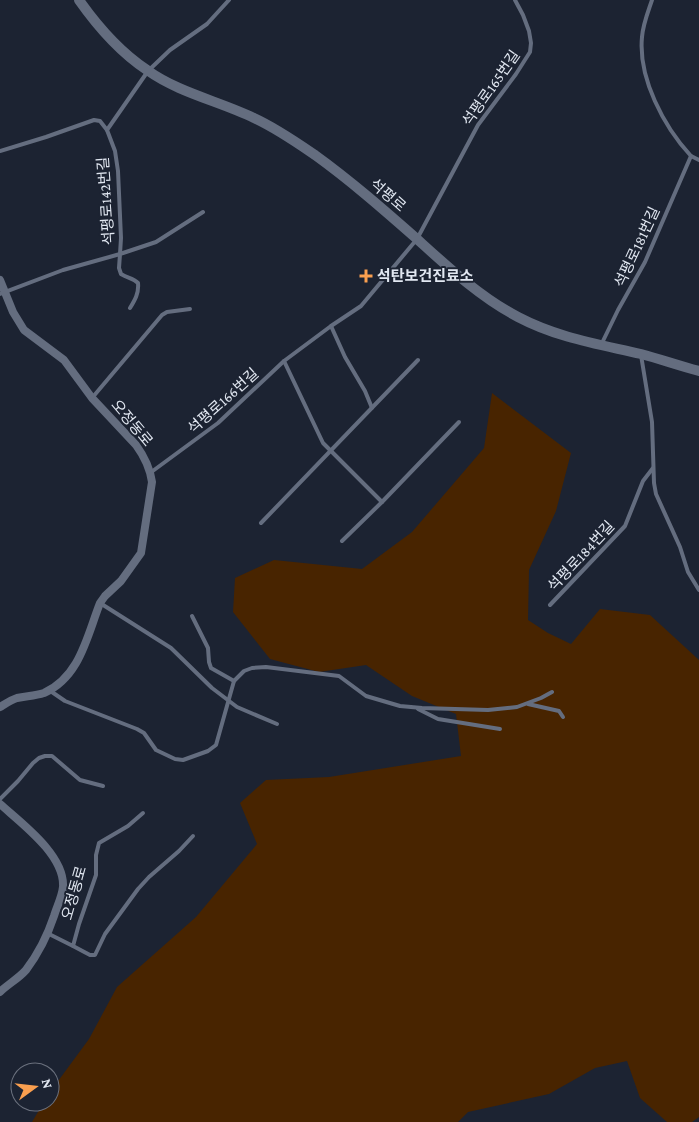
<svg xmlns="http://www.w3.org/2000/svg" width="699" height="1122" viewBox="0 0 699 1122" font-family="'Crimson Pro','Noto Sans KR',serif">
<rect width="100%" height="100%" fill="#1c2332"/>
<polygon fill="#482400" points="492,393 571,453 556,511 529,570 528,620 548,633 571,644 600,609 650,615 699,660 699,1117 692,1122 667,1122 640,1098 627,1061 595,1068 549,1094 468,1112 458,1122 32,1122 44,1102 50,1102 50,1092 89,1039 117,987 196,917 257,844 240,803 266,780 329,777 461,756 456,714 412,696 366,665 319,672 270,659 233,612 235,578 274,560 362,569 412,532 484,448"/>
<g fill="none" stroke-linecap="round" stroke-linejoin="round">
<g stroke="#646d7f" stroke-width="4">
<path d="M 652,0 C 648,12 643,24 642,37 C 638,78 664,127 691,156"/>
<polyline points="0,151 46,137 94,120 100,121 107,130"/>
<polyline points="0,294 63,270 120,254 121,238 118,171 115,151 107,130 148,71 170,50 207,24 229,0"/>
<path d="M 130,308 C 135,300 139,293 138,283 C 133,278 127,278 121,274 L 119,268 L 120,254 L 156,242 L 203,212"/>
<polyline points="331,326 345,357 365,391 372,408"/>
<polyline points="602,343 618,310 645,262 691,156 699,160"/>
<polyline points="641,355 652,422 654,483 656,494 680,547 688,572 699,590"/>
<polyline points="284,361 323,443 382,502 342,541"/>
<polyline points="92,398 162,315 167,312 190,309"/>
<polyline points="150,473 218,423 284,361 331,326 361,306 417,239 478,125 516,74 530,52 531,43 529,31 523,15 515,0"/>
<polyline points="382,502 459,422"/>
<polyline points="261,523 418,360"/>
<polyline points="100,603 171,648 212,688 237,707 277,724"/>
<polyline points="550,605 625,526 643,481 653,468"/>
<polyline points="192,616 208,648 209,662 211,668 234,681"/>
<polyline points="49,690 65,701 137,729 144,733 156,750 175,759 183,760 208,751 216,745 234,681 244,671 252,668 266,667 339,676 366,696 400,706 422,708 488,710 517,707 541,698 552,692"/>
<polyline points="528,704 559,711 563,717"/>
<polyline points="418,709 438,719 500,729"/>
<polyline points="0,799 18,781 33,763 39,758 45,756 52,756 80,780 103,786"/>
<polyline points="47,933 73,946 79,924 96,875 96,855 99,843 128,826 143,813"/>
<polyline points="73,946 90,955 95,955 105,934 138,889 149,877 179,851 193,836"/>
</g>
<g stroke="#646d7f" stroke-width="8">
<path d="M 0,280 L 13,312 L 24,330 L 64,360 L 92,398 L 136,445 C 144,456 150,468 152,482 L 141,553 L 121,581 L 105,596 L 100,603 C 87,636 80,677 44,693 C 35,696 26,696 17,698 C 11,700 5,704 0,707"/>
<path d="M 0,804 C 21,823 65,855 63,887 C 62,897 57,906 54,916 C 48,934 38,954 26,970 C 18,979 8,984 0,992"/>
</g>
<path stroke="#646d7f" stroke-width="10" d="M 79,0 C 98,27 120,52 147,70 C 179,93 219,101 254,118 C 276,128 296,142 315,155 C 351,181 384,210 417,239 C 449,268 480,297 518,317 C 558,338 598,344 641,354 C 660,359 680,366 699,371"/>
</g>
<path fill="#fa9f4f" stroke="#1c2332" stroke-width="2" d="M363.5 268.5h5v5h5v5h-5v5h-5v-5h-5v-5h5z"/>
<g text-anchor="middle" stroke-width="4" stroke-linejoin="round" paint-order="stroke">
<g font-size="15" fill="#e1e7f1" stroke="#1c2332">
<text transform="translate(491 88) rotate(-55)" y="5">석평로165번길</text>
<text transform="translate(388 195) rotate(41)" y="5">석평로</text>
<text transform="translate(106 201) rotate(-94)" y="5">석평로142번길</text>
<text transform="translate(637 247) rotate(-65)" y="5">석평로181번길</text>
<text transform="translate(223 401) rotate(-42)" y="5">석평로166번길</text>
<text transform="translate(132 423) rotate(50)" y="5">오정동로</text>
<text transform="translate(581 556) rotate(-47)" y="5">석평로184번길</text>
<text transform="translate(74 893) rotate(-74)" y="5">오정동로</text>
</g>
<g font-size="15" font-weight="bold" fill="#e1e7f1" stroke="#1c2332" text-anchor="start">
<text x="377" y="281">석탄보건진료소</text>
</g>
</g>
<g transform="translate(35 1087) rotate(75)"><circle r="24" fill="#1c2332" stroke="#6b717e"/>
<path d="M0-4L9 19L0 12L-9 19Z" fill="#fa9f4f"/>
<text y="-8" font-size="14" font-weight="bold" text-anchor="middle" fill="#e1e7f1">N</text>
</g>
</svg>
